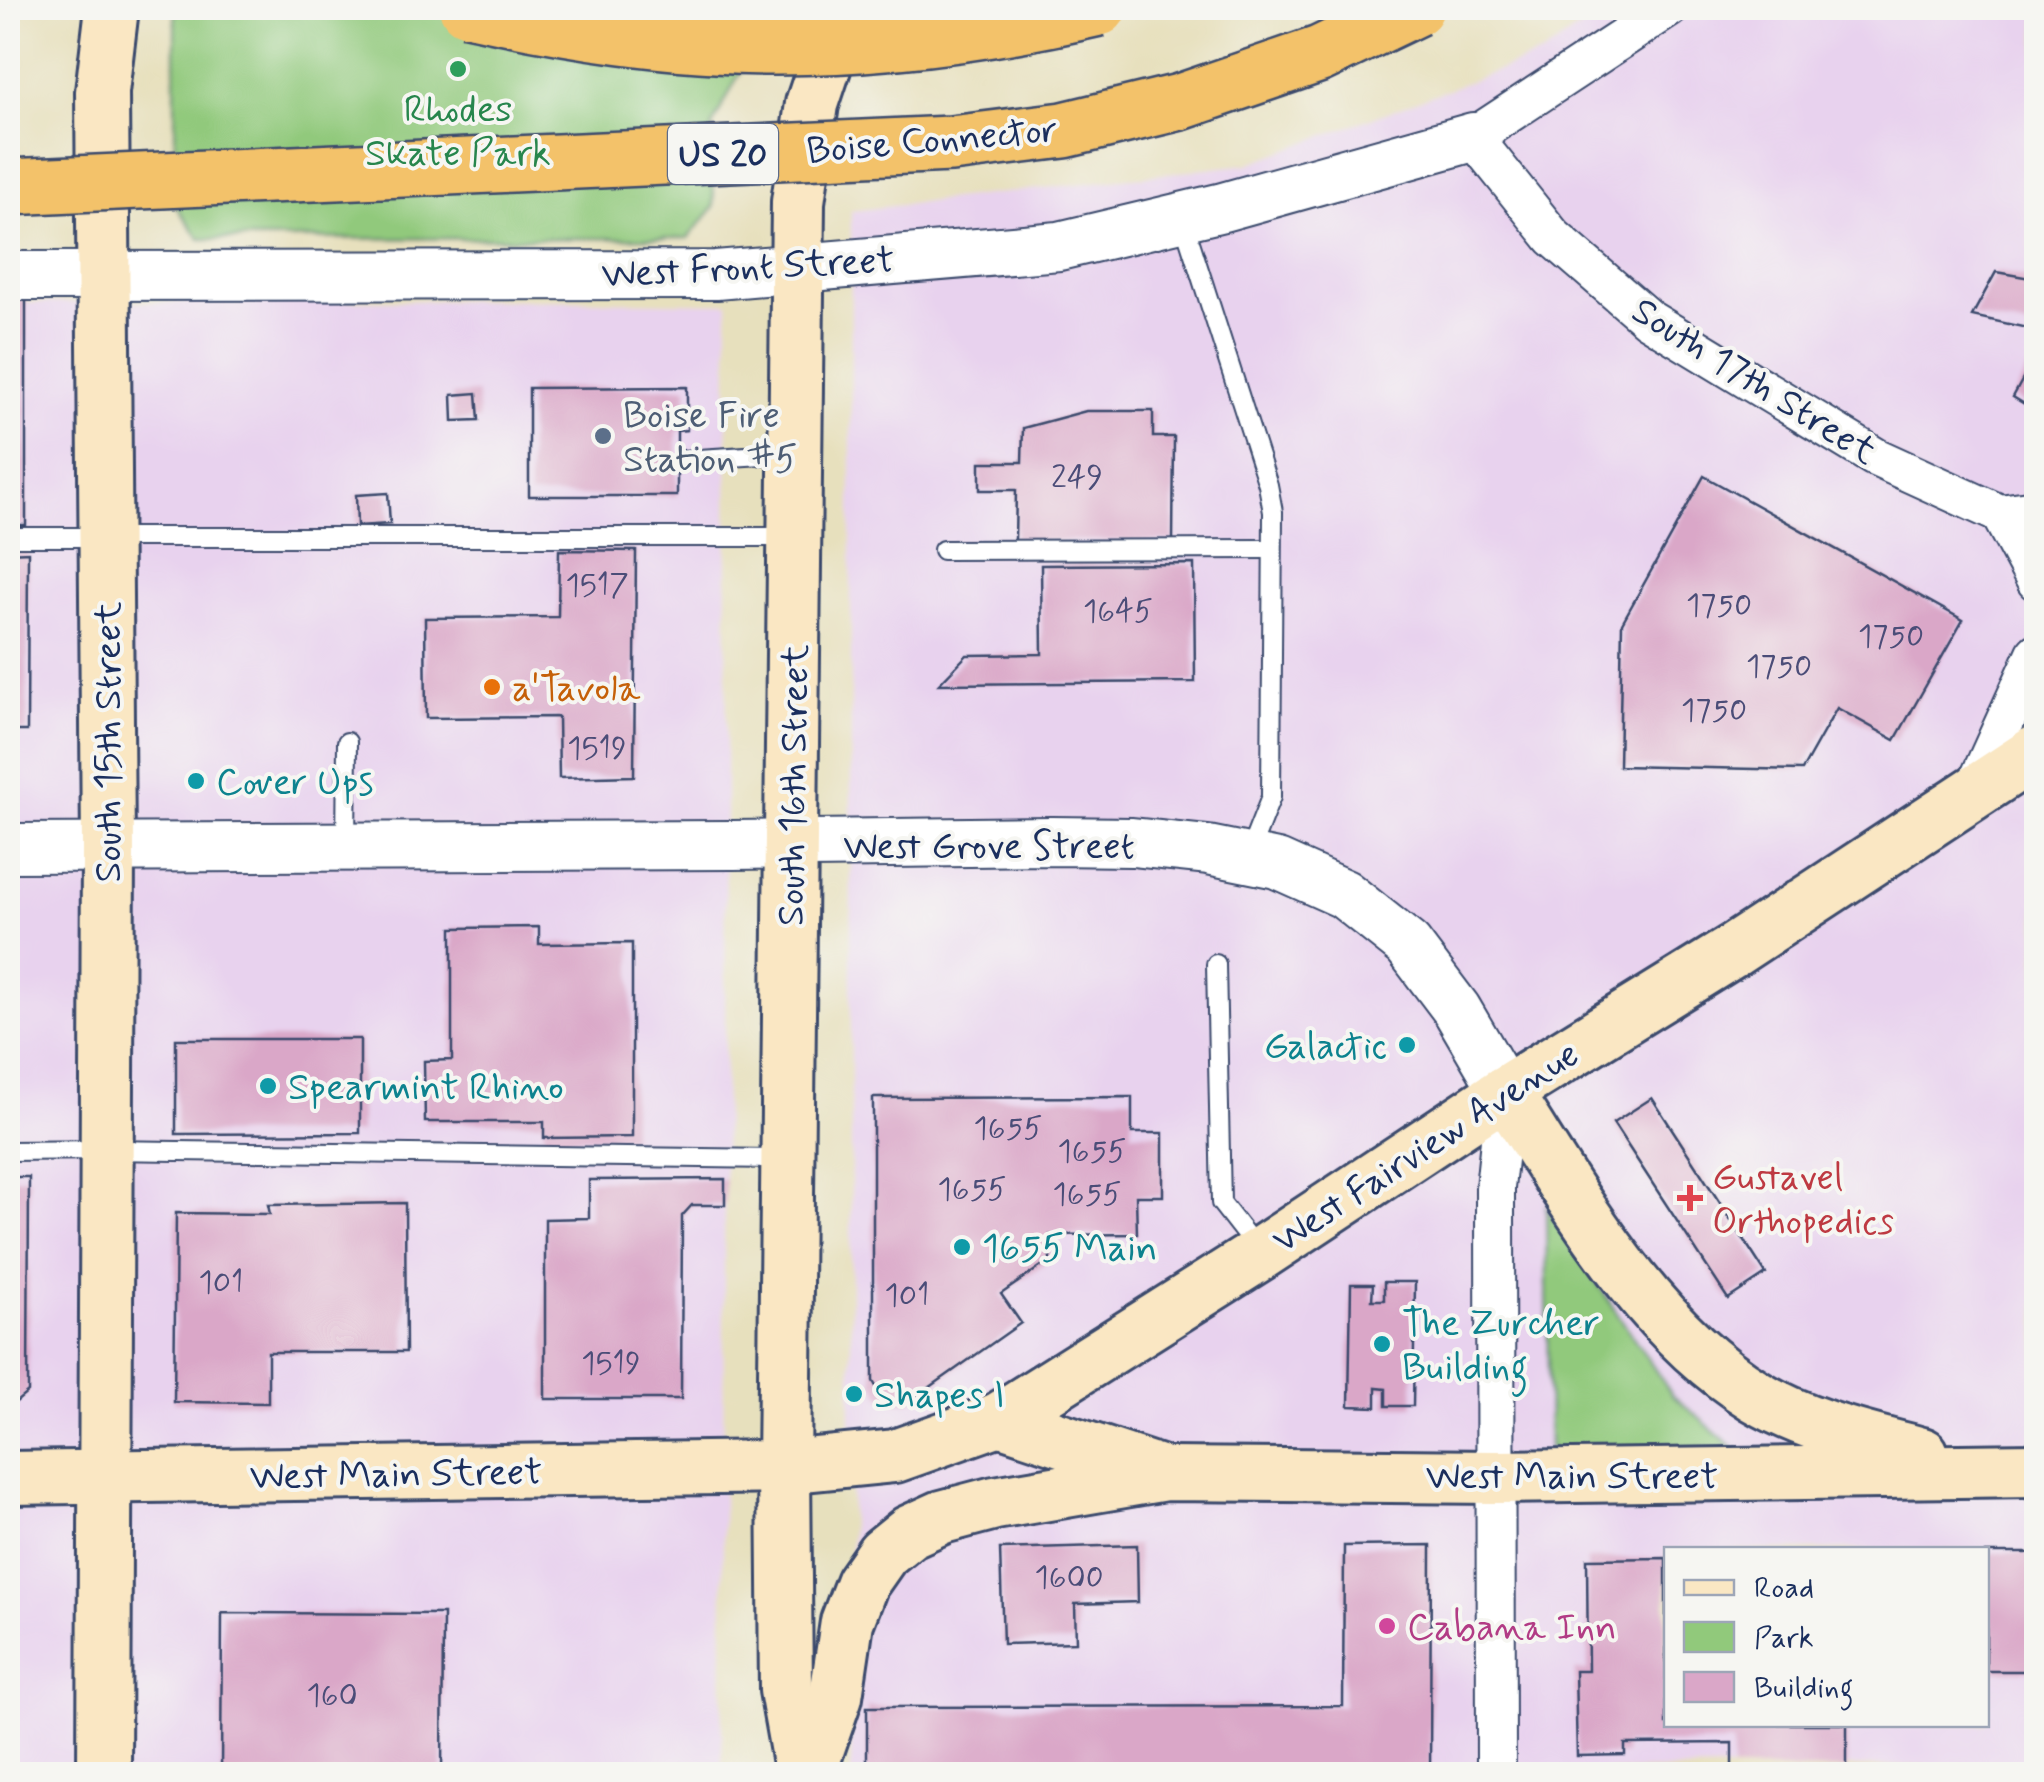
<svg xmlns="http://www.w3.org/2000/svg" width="2044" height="1782" viewBox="0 0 2044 1782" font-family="Mynerve,sans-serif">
<rect width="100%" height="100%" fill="#f6f6f2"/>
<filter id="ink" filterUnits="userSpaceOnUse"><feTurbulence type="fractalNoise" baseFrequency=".01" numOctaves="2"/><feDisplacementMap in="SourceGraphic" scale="20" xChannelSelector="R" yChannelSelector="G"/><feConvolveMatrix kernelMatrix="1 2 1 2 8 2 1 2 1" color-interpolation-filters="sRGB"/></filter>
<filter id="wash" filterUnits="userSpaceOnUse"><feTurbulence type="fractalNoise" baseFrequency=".0048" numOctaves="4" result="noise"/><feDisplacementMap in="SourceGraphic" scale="40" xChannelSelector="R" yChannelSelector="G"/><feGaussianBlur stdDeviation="2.25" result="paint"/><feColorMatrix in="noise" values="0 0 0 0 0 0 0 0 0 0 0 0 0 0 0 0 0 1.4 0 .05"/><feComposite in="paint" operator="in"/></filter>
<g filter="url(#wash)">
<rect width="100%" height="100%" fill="#e7e0bd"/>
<g fill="#e8d2ee" fill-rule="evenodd">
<path d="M 1609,8 L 2036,8 L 2036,1764 L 1562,1772 L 851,1773 L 851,211 L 1248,164 L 1543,54 ZM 1666,1550 L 1986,1550 L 1986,1724 L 1666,1724 Z"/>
<polygon points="525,300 728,303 722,1774 8,1774 8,303"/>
</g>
<g fill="#91c97b" stroke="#567c6c" stroke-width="2.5">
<polygon points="175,8 774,8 712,126 714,207 688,238 200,239 175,205"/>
<polygon points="1546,1207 1672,1395 1733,1447 1549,1449"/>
</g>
<g id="blocks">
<g fill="#daa7c8">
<polygon points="1996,272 2036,279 2036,330 1972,316"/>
<rect x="8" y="299" width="18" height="226"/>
<polygon points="2036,355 2036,411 2013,397"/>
<polygon points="687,387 687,430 677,431 677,496 529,496 529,388"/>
<polygon points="477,393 479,420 453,421 452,395"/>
<polygon points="1086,411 1153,411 1153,437 1174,437 1173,541 1015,540 1016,490 980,490 980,462 1022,462 1023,428"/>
<polygon points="1704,476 1963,620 1895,740 1837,708 1802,770 1619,766 1622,623"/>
<polygon points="388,493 390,524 357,526 356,495"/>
<polygon points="559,550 636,551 634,776 559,778 558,717 426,718 425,618 558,617"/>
<polygon points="28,552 27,731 8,731 8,553"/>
<polygon points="1194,564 1195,682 939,684 967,655 1042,654 1041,565"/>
<polygon points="539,927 539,944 632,943 632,1137 544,1138 544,1122 425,1122 424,1061 452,1060 452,928"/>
<polygon points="176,1039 360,1039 360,1133 176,1134"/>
<polygon points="1132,1097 1132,1133 1163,1133 1163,1196 1136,1196 1137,1234 1050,1235 1050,1260 1001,1294 1021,1323 909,1402 896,1402 881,1396 873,1381 873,1098"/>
<polygon points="1652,1098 1766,1274 1728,1299 1613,1123"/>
<polygon points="8,1177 29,1177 28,1392 16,1402 8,1402"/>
<polygon points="725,1179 725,1205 692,1205 682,1216 681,1399 545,1399 545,1219 589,1218 589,1180"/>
<polygon points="405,1203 406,1352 268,1352 268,1403 174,1402 176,1213 270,1214 268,1205"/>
<polygon points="1384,1282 1415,1282 1413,1406 1386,1406 1386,1389 1376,1388 1376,1407 1349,1406 1351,1284 1373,1284 1372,1300 1384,1300"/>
<polygon points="1137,1545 1138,1602 1075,1604 1076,1642 1003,1644 1000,1549"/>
<polygon points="1431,1545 1430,1773 867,1774 867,1707 1343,1706 1344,1546"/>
<rect x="1986" y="1553" width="50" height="118"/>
<polygon points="1666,1558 1666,1724 1847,1724 1847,1770 1732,1769 1732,1743 1625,1744 1625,1755 1577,1756 1575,1671 1588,1671 1587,1559"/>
<polygon points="222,1613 443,1614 442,1774 221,1774"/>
</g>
</g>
</g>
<g filter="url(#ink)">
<use href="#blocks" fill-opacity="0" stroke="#3a4a6c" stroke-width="2.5"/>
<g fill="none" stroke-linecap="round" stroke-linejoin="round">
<g stroke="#3a4a6c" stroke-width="22">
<g id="service">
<polyline points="1182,217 1268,485 1273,512 1271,797 1247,858"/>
<polyline points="683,460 793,453"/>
<polyline points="8,537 789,537"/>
<polyline points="943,550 1272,549"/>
<polyline points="346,846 347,742"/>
<polyline points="1216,964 1221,1203 1257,1249"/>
<polyline points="8,1151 106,1150 782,1159"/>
</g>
</g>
<g stroke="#3a4a6c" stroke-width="42">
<g id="minor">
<polyline points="1669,8 1473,137 1553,237 1648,319 1875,457 2000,514 2036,509"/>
<polyline points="2000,514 2036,581"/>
<polyline points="1973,792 2036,653"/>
<polyline points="1496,1774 1495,1188 1505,1092"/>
</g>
</g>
<g stroke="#3a4a6c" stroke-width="52">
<g id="tertiary">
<polyline points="8,276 716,275 1059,246 1223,207 1473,137"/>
<polyline points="8,848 733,845 1052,841 1132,842 1208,850 1277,864 1344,894 1408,945 1457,1010 1505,1092"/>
</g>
</g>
<g stroke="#3a4a6c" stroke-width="58">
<g id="secondary">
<path d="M 1505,1092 C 1575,1200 1644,1327 1756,1396 C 1806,1426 1866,1439 1922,1454"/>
<polyline points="999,1419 1159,1472"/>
<polyline points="8,1478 784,1467 895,1456 999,1419 1260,1254 1505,1092 1733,951 2036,752"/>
<polyline points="104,1774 108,848 102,92 112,8"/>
<polyline points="801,1774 786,1690 784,1467 798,202 812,104 844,8"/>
<polyline points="809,1774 836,1696 847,1622 862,1583 883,1553 909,1532 942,1517 995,1503 1165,1474 1495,1477 2036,1470"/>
</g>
</g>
<use href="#service" stroke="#fff" stroke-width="18"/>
<use href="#minor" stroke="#fff" stroke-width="38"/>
<use href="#tertiary" stroke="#fff" stroke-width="48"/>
<use href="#secondary" stroke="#fae7c3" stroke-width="52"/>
<g stroke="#3a4a6c" stroke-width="60" stroke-linecap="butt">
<g id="motorway-bridge">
<path d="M 467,8 C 568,30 672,47 776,47 C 883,47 995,32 1099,8"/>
<polyline points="8,187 951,144 1064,130 1180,102 1320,54 1416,8"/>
</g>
</g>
<use href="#motorway-bridge" stroke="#f3c26a" stroke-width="55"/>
</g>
</g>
<circle fill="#2e9e5b" stroke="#f6f6f2" stroke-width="4" cx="458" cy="69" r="10"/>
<circle fill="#5c6f8a" stroke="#f6f6f2" stroke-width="4" cx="603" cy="436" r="10"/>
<circle fill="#e8710a" stroke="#f6f6f2" stroke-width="4" cx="492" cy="687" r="10"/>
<g fill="#0f9aa8" stroke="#f6f6f2" stroke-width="4">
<circle cx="196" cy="781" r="10"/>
<circle cx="1407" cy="1045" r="10"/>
<circle cx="268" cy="1086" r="10"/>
<circle cx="962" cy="1247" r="10"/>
<circle cx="1382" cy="1344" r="10"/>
<circle cx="854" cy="1394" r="10"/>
</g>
<path fill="#e0444e" stroke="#f6f6f2" stroke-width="4" d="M1685 1183h10v10h10v10h-10v10h-10v-10h-10v-10h10z"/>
<circle fill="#d1479c" stroke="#f6f6f2" stroke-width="4" cx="1387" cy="1626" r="10"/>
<g text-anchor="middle" stroke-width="8" stroke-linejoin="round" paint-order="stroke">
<g font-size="32" fill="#4b4d78">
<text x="1077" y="487">249</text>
<text x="597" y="595">1517</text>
<text x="1719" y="615">1750</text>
<text x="1118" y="621">1645</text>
<text x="1891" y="646">1750</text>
<text x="1779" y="676">1750</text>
<text x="1714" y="720">1750</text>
<text x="597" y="758">1519</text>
<text x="1008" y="1138">1655</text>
<text x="1092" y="1161">1655</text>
<text x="972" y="1199">1655</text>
<text x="1087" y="1204">1655</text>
<text x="221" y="1292">101</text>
<text x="907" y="1305">101</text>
<text x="611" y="1373">1519</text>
<text x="1069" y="1587">1600</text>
<text x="332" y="1705">160</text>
</g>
<rect fill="#f6f6f2" stroke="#5d6b8a" stroke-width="2.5" x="668" y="124" width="110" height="60" rx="8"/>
<g font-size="35" font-weight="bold" fill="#1b2f5e">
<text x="723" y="166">US 20</text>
</g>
<g font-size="38" fill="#27864d" stroke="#f6f6f2">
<text x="458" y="121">Rhodes<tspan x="458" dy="44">Skate Park</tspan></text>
</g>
<g font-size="38" fill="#1b2f5e" stroke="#f6f6f2">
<text transform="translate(932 139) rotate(-5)" y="13">Boise Connector</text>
<text transform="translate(748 266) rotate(-3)" y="13">West Front Street</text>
<text transform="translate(1755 380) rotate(32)" y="13">South 17th Street</text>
<text transform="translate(107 742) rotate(-90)" y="13">South 15th Street</text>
<text transform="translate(792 785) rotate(-89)" y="13">South 16th Street</text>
<text x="989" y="858">West Grove Street</text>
<text transform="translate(1425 1146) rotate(-33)" y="13">West Fairview Avenue</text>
<text transform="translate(396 1473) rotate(-1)" y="13">West Main Street</text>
<text x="1572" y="1488">West Main Street</text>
</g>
<g font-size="38" fill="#4e5e75" stroke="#f6f6f2" text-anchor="start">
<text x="623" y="427">Boise Fire<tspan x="623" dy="44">Station #5</tspan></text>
</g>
<g font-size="38" fill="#c56008" stroke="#f6f6f2" text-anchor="start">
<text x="512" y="700">a'Tavola</text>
</g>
<g font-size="38" fill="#0d838f" stroke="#f6f6f2" text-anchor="start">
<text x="216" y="794">Cover Ups</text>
<text x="1387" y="1058" text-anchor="end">Galactic</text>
<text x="288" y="1099">Spearmint Rhino</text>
<text x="982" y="1260">1655 Main</text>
<text x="1402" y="1335">The Zurcher<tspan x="1402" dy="44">Building</tspan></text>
<text x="874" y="1407">Shapes I</text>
</g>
<g font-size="38" fill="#be3a42" stroke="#f6f6f2" text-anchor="start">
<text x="1712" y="1189">Gustavel<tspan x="1712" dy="44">Orthopedics</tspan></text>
</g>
<g font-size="38" fill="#b23c85" stroke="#f6f6f2" text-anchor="start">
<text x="1407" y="1639">Cabana Inn</text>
</g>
</g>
<rect width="2044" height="1782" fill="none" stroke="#f6f6f2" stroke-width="40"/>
<rect x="1664" y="1547" width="325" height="180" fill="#f6f6f2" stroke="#9ea6b7" stroke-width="2.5"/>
<rect x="1684" y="1580" width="50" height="15" fill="#fae7c3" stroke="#9ea6b7" stroke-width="2.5"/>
<text x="1754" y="1597" font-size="30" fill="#1b2f5e">Road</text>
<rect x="1684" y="1622" width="50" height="30" fill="#91c97b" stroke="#9ea6b7" stroke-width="2.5"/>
<text x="1754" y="1647" font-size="30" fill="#1b2f5e">Park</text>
<rect x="1684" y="1672" width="50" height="30" fill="#daa7c8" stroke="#9ea6b7" stroke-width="2.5"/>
<text x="1754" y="1697" font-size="30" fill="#1b2f5e">Building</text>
</svg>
